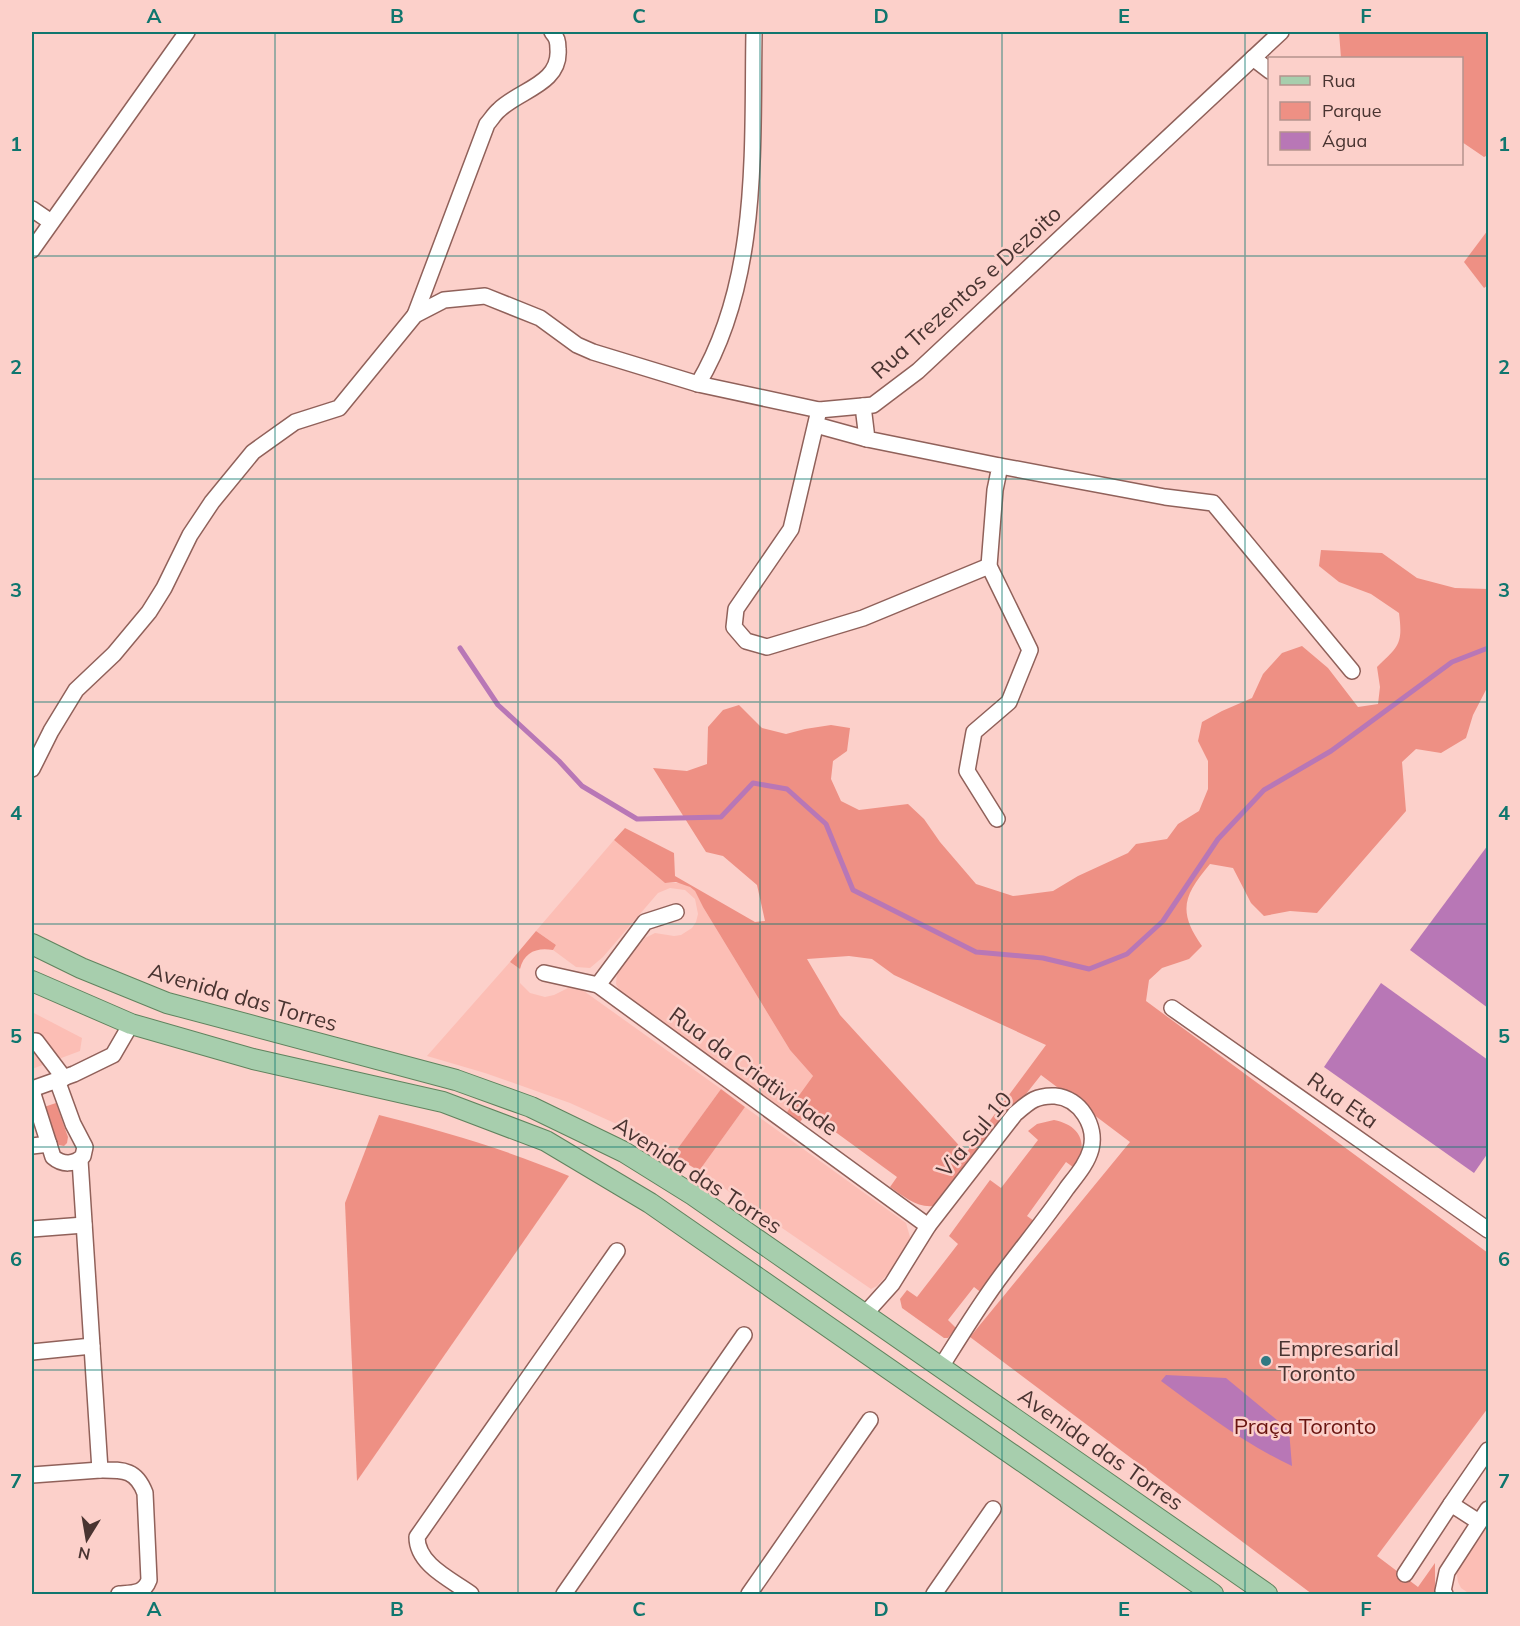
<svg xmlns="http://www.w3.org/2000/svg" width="1520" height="1626" viewBox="0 0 1520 1626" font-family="Mulish,sans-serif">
<rect width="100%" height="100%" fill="#fcd0ca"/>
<g fill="#fcbeb5">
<polygon points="614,840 665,883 684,883 695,891 703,907 790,1050 813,1076 787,1112 620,992 616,984 617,972 645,938 655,933 674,936 681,935 692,928 696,922 698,914 695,899 685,890 670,888 658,893 603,957 590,968 576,967 553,950 556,945 536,931"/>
<polygon points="510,962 520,969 520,983 530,993 545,997 554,995 568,988 581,989 721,1089 673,1155 630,1130 570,1103 485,1073 427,1056"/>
<polygon points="32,1012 82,1038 80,1051 32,1069"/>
<polygon points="745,1107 906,1223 910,1237 906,1253 877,1286 871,1289 699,1171"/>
<polygon points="1488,1524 1488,1594 1470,1594 1461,1588 1458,1582 1456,1569"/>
</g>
<g fill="#ee9084" fill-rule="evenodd">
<polygon points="1339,32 1488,32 1488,155 1484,157 1462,142 1462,58 1341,58"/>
<polygon points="1488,230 1488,285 1484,288 1464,262"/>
<path d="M 1321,550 L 1382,553 L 1417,578 L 1455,588 L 1488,589 L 1488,686 L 1473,715 L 1466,738 L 1441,753 L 1416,749 L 1402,762 L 1406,811 L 1317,913 L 1290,911 L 1264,916 L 1251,903 L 1233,868 L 1210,864 C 1184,895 1177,911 1202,946 L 1189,959 L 1162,968 L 1149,980 L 1146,1001 L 1488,1253 L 1488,1408 L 1377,1556 L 1418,1587 L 1435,1563 L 1435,1594 L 1312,1594 L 970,1337 L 1130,1142 L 1041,1075 L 939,1205 C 919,1210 906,1198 890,1187 L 897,1177 L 808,1112 L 800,1122 L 787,1112 L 813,1076 L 790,1050 L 703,907 L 695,891 L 690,887 L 676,882 L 665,883 L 614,840 L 625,828 L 674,853 L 675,876 L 755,922 L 765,921 L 757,885 L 723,856 L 706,852 L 653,768 L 687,771 L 707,764 L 708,727 L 723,710 L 739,705 L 762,728 L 786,734 L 805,729 L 831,725 L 850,728 L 847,751 L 833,761 L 831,779 L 841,801 L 859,810 L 908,804 L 924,819 L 940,842 L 976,884 L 1013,896 L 1053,891 L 1078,876 L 1128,853 L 1136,844 L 1167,839 L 1178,824 L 1199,811 L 1208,789 L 1208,761 L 1198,741 L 1202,722 L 1222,711 L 1252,698 L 1263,674 L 1282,653 L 1302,646 L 1328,668 L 1358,707 L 1378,704 L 1380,687 L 1377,667 C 1399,646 1403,644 1399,613 L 1371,594 L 1339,582 L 1319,566 ZM 849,956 L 872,959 L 894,975 L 1046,1045 L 966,1153 L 840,1015 L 807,959 Z"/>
<path d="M 536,931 L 556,945 L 553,950 C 537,947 524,952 520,969 L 510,962 Z"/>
<polygon points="721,1089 745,1107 699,1171 673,1155"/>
<polygon points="56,1103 68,1137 67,1143 64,1146 59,1145 56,1142 44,1107"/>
<path d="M 379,1115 C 444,1131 507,1150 569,1176 L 357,1481 L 345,1203 Z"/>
<path d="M 1054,1120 C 1083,1126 1087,1145 1077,1170 L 1066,1162 L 1027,1216 L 1037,1223 L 983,1294 L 974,1287 L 948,1320 L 956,1328 L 948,1338 L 944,1338 L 902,1308 L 900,1299 L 907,1290 L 917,1297 L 958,1244 L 949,1236 L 990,1180 L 1001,1188 L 1038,1140 L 1028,1131 L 1037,1124 Z"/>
</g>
<g fill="#b877b6">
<polygon points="1488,845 1488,1008 1410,950"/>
<polygon points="1381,983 1488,1060 1488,1153 1474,1173 1324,1067"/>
<path d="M 1166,1375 L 1226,1378 L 1289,1430 L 1292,1466 C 1245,1444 1203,1412 1161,1381 Z"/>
</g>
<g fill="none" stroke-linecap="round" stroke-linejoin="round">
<polyline stroke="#b877b6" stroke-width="5" points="460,648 498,705 559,761 582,786 637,819 721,817 753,783 787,789 826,824 853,890 976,952 1043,958 1089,969 1127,954 1163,921 1218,839 1264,790 1331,751 1452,662 1488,648"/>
<g stroke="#90615a" stroke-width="18">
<g id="minor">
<polyline points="1253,58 1270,71"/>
<polyline points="32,209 51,222"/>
<polyline points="32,250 187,32"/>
<path d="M 415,315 L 487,124 C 491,120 494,114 499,110 C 519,90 561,84 558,49 C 558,41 557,38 552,32"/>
<path d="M 698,384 C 760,280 752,149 754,32"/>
<polyline points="863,406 867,439 1000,466 995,490 989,566 1030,650 1009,702 974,732 967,771 997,819"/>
<polyline points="819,410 791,529 736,609 734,627 746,641 767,647 863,618 989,566"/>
<polyline points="816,425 867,439"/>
<polyline points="1000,466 1165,497 1213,503 1352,671"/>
<polyline points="32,769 51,731 76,690 114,654 149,612 164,588 190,535 212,502 253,452 295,422 339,408 415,315 444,300 485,296 540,318 577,345 593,352 698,384 819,410 873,405 918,371 1281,32"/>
<polyline points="544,973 598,985 928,1226"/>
<polyline points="598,985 645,922 676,912"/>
<polyline points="1172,1008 1488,1230"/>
<polyline points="32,1041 36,1041 64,1078"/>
<polyline points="32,1089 74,1074 113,1055 131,1024"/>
<path d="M 32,1091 L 53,1157 C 62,1165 75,1165 83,1156 L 85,1147 L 73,1124 L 57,1080"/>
<polyline points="32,1146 49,1144"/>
<path d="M 80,1160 L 100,1470 C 123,1470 136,1469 145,1493 L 149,1580 C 144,1594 133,1593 119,1594"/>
<polyline points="32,1229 84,1225"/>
<path d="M 864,1315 L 892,1284 L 928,1226 L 1015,1114 C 1029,1102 1036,1095 1055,1096 C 1080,1098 1097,1126 1091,1149 C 1087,1164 1076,1176 1067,1188 C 1047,1217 1025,1244 1004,1272 C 981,1302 961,1335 941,1367"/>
<polyline points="32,1352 92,1346"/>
<polyline points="32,1475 100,1470"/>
<polyline points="1451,1504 1488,1450"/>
<polyline points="1405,1574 1451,1504 1479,1522"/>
<path d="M 471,1594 C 452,1580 417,1565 417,1537 L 617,1251"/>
<polyline points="564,1594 744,1335"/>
<polyline points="749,1594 870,1420"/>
<polyline points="934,1594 993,1509"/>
<polyline points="1445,1594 1443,1591 1447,1572 1488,1509"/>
</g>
</g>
<g stroke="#60835e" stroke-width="22">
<g id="major">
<polyline points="32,944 81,968 167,1003 456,1080 531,1107 624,1152 693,1195 1267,1594"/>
<polyline points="32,981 131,1024 253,1059 443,1102 546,1141 650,1203 1213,1594"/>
</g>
</g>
<use href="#minor" stroke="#fff" stroke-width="15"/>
<use href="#major" stroke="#a7cead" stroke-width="20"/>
</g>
<path fill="none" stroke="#0f766e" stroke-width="1.5" stroke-opacity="0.55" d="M 275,32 L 275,1594M 518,32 L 518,1594M 760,32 L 760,1594M 1002,32 L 1002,1594M 1245,32 L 1245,1594M 32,256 L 1488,256M 32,479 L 1488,479M 32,702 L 1488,702M 32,924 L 1488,924M 32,1147 L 1488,1147M 32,1370 L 1488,1370"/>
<circle fill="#317983" stroke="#fcd0ca" stroke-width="2" cx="1266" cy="1361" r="6"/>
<g text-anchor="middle" stroke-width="5" stroke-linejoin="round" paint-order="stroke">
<g font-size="22" fill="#493431" stroke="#fcd0ca">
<text transform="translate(966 292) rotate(-42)" y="8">Rua Trezentos e Dezoito</text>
<text transform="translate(243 997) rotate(16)" y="8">Avenida das Torres</text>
<text transform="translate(754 1071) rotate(36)" y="8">Rua da Criatividade</text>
<text transform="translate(1343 1100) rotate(35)" y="8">Rua Eta</text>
<text transform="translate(974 1134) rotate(-50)" y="8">Via Sul 10</text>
<text transform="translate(698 1175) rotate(33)" y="8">Avenida das Torres</text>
<text transform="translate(1101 1449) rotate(35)" y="8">Avenida das Torres</text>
</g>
<g font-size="22" fill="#493431" stroke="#fcd0ca" text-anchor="start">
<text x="1278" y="1356">Empresarial<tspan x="1278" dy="25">Toronto</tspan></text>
</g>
<g font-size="22" fill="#691511" stroke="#fcd0ca">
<text x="1305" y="1434">Praça Toronto</text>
</g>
</g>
<rect width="1520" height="1626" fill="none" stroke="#fcd0ca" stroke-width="66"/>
<rect x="1268" y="57" width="195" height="108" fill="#fcd0ca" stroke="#b4928d" stroke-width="1.5"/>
<rect x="1280" y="76" width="30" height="9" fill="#a7cead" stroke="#b4928d" stroke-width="1.5"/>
<text x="1322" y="87" font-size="18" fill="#493431">Rua</text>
<rect x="1280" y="102" width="30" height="18" fill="#ee9084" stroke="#b4928d" stroke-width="1.5"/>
<text x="1322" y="117" font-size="18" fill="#493431">Parque</text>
<rect x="1280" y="132" width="30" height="18" fill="#b877b6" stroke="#b4928d" stroke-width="1.5"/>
<text x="1322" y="147" font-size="18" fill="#493431">Água</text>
<g transform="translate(87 1539) rotate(191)" stroke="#fcd0ca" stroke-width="4.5" paint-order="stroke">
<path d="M0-4.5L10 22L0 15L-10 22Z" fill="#493431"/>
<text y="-9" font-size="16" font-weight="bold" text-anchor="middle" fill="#493431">N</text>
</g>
<rect x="33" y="33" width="1454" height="1560" fill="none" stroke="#0f766e" stroke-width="2"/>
<g font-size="20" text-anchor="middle" font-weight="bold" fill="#0f766e">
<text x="154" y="23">A</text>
<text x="397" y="23">B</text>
<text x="639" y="23">C</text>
<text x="881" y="23">D</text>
<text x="1124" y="23">E</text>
<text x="1366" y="23">F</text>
<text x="16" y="151">1</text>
<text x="1504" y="151">1</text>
<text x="16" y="374">2</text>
<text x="1504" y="374">2</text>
<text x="16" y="597">3</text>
<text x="1504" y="597">3</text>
<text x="16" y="820">4</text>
<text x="1504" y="820">4</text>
<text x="16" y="1043">5</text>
<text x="1504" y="1043">5</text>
<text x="16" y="1266">6</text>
<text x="1504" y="1266">6</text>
<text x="16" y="1488">7</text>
<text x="1504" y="1488">7</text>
<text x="154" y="1616">A</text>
<text x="397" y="1616">B</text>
<text x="639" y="1616">C</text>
<text x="881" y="1616">D</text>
<text x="1124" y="1616">E</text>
<text x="1366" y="1616">F</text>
</g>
</svg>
